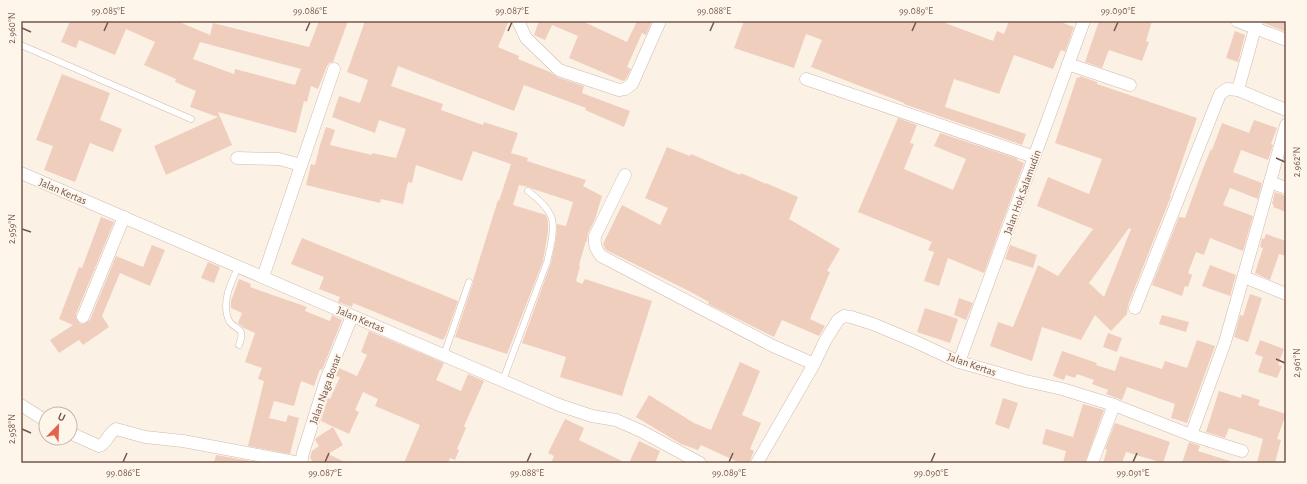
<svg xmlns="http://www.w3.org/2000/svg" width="1307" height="484" viewBox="0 0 1307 484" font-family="'Alegreya Sans',sans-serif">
<rect width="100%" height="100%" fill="#fcf1e5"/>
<g fill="#f0cebd" fill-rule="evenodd">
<path d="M 70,21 L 177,21 L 210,35 L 213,23 L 309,47 L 319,21 L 348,21 L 333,62 L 329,63 L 327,66 L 318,89 L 311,86 L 307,102 L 304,101 L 296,133 L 218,112 L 232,145 L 166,175 L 154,146 L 218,117 L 190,107 L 196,91 L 175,82 L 176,79 L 144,65 L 155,42 L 126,29 L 115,55 L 79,40 L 76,48 L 61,42 ZM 200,42 L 301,69 L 295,85 L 235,69 L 234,74 L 193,59 Z"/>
<polygon points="365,21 509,21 498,47 519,56 518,59 550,72 557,77 584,86 582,93 630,111 624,127 585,110 586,108 524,85 514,111 398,66 391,86 443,104 441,110 483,125 484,122 518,133 511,153 528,158 527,161 586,180 583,186 602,196 595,219 588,233 587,241 586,241 579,265 580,266 576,281 582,284 585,279 652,301 622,396 560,377 566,357 522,343 551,263 556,239 557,224 566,226 573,202 533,189 529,187 519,185 513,205 546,215 548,222 548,232 543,261 507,354 455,337 473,283 473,280 498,200 499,201 511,164 473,151 462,181 416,165 412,183 408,182 403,204 381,199 380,203 306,185 311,164 315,165 320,145 326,127 335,130 330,145 372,155 372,153 396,158 406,129 379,120 375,133 332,117 339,96 360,103 368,80 347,72"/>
<polygon points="539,21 582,21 627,42 637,21 652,21 646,35 642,33 627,67 631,69 626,79 623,81 569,58 578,36 552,25 545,40 534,35"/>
<polygon points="744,21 940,21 993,41 997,31 1004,34 1009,21 1058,21 1074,27 1065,52 1061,50 1053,69 1014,55 999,94 954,79 945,107 1026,134 1022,145 904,104 904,103 811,67 822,40 806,34 794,68 734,48"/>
<polygon points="1099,21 1152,21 1146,41 1149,42 1142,61 1109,50 1102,68 1085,62"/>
<polygon points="1264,21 1286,21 1286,32 1264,23"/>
<polygon points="1235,31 1245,35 1238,62 1226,58"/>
<polygon points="62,74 110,93 100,120 122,129 113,152 90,143 75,182 44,170 53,146 36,140"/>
<path d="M 1080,76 L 1097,82 L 1097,84 L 1197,118 L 1170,196 L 1171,196 L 1169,201 L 1128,305 L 1127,314 L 1111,331 L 1095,315 L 1081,340 L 1042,327 L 1032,361 L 990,346 L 998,322 L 1013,327 L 1038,265 L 1058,276 L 1093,229 L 1037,206 L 1048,177 L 1089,194 L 1102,159 L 1055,143 L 1077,77 L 1079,78 ZM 1129,228 L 1131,229 L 1104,297 L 1089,283 Z"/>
<polygon points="898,118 917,125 910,143 914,144 904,169 953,190 966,159 934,146 940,133 1018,159 1017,160 1024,163 984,273 948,258 939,286 924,281 934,252 928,250 932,242 858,212"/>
<polygon points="1254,120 1277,128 1271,144 1273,145 1268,160 1241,150 1233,172 1262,183 1258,199 1230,188 1223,205 1253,216 1243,251 1210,238 1204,255 1196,252 1188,273 1192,275 1188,287 1185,286 1182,296 1152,285 1179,217 1185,218 1202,171 1211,149 1212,150 1222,123 1249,133"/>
<polygon points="667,147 690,156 691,154 740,175 741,173 766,184 766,183 798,197 789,219 840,249 827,271 830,272 810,319 825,326 819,336 782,320 774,337 708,304 709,302 687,290 606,250 603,244 622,205 660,225 668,208 645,198"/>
<polygon points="1275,192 1286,196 1286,212 1273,207 1274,205 1272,204"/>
<polygon points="101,217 114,222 76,314 76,318 80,324 84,324 90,320 116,256 143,267 152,245 165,250 150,286 120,273 102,316 109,327 83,345 79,340 59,353 50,340 73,325 59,319 79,267 82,268"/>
<polygon points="1266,234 1286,241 1286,256 1279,254 1270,280 1255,273 1263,248 1260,247 1262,238 1264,239"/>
<polygon points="302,238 458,301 446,335 443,340 353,303 352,307 338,302 340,297 319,289 324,277 291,264"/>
<polygon points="1010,245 1037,255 1033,268 1005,259"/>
<polygon points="208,262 220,267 214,283 201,278"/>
<polygon points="1210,265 1236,275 1230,296 1202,286"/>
<polygon points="239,279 251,284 250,287 307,307 305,311 330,321 332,315 342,320 322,370 320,369 314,386 301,381 294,406 274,401 269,418 286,422 288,415 299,418 290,454 248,446 264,381 258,379 262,368 245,362 255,333 244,328 238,323 242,313 231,308 231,301"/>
<polygon points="1250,294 1262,298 1248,342 1234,337 1240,315 1243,316"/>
<polygon points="959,298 973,303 966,320 954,315"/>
<polygon points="925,308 958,319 950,343 917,332"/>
<polygon points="1162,315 1189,322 1186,332 1159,324"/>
<polygon points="369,331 444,363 436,380 461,391 468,374 484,381 464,426 466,428 457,449 459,450 455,460 450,458 448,463 404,463 420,425 375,406 378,399 363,392 355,410 359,412 349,434 321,421 328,398 330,399 340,377 336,376 339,368 357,376 367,355 361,352"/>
<polygon points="1108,333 1122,338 1117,352 1103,347"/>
<polygon points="1197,340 1215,346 1187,423 1171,418 1175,404 1127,387 1122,400 1106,394 1108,390 1092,384 1094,380 1077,374 1075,378 1066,375 1064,380 1053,376 1062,351 1097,363 1096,365 1115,371 1120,356 1162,369 1165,361 1187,368"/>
<polygon points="1260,340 1284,349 1278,365 1282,366 1277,378 1258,372 1263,357 1255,354"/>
<polygon points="740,362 760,371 742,415 761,423 750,449 754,451 749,463 740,463 701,445 698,450 681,444 636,417 649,395 694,423 711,430"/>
<polygon points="1219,391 1241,398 1242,394 1260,400 1258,405 1286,414 1277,439 1281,440 1275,463 1257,463 1263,439 1229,428 1225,438 1206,432"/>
<polygon points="1003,398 1018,403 1009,429 995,424"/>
<polygon points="1083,404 1104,410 1085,463 1063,463 1066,451 1042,444 1046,429 1073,437"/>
<polygon points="565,419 584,428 579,440 626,463 551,463 554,456 548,453"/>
<polygon points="1115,423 1170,442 1163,463 1126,452 1122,463 1103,463 1107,450 1105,449"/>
<polygon points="333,427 343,445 328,454 347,463 313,463 310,457 312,451 319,446 315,440 316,438"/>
<polygon points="639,441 660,451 655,463 629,463"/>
<polygon points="1189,442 1200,446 1198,451 1230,461 1230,463 1182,463"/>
<polygon points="216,455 256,462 214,463"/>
</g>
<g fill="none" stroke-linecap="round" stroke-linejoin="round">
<g stroke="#cfbaaf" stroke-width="7">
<g id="service">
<polyline points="21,45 191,119"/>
<path d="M 238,267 C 232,282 223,297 227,315 C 230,332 248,323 239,345"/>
<polyline points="444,355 469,282"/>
<path d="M 503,380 L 547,262 C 550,250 556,227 551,216 C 547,207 536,197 528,191"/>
</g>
</g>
<g stroke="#cfbaaf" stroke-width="13">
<g id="minor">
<polyline points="518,21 526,38 559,70 619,90 625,89 632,84 660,21"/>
<polyline points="1237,21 1286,40"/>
<polyline points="1068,64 1130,85"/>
<polyline points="806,79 1034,157"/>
<polyline points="1238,90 1257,21"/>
<polyline points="237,158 279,159 301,165"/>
<polyline points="21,173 559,405 592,416 616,420 641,431 700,463"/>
<path d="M 625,175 L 595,236 C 594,246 596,249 601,256 L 773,346 L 814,364"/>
<polyline points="1270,182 1286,188"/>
<polyline points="263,277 334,69"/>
<polyline points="1244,277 1286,294"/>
<polyline points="1135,308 1220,94 1227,89 1238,90 1286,110"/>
<polyline points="83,317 124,217"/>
<polyline points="959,362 1084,21"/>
<polyline points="21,405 46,421"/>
<path d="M 70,433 L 99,446 C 107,444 108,433 116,429 L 145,437 L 183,441 L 300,463"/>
<polyline points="1191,435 1225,342 1286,125"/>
<polyline points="301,463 303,453 326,380 352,316"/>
<polyline points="757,463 814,364 825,341 838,320 844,316 851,317 873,324 916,342 959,362 1026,381 1062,389 1114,405 1191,435 1242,451"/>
<polyline points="1092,463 1114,405"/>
</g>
</g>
<use href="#service" stroke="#fff" stroke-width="6"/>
<use href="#minor" stroke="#fff" stroke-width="12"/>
</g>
<path fill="none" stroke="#74564b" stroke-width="1.5" d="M 22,28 L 31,32M 104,31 L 108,22M 306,31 L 310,22M 508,31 L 512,22M 710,31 L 714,22M 912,31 L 916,22M 1114,31 L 1118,22M 1276,158 L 1285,162M 22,229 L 31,232M 1276,359 L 1285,363M 22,429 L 31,433M 123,462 L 127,453M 325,462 L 329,453M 527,462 L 531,453M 729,462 L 733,453M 931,462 L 935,453M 1133,462 L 1137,453"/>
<g text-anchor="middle" stroke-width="3.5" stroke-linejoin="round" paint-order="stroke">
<g font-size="11" fill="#74564b" stroke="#fef5eb">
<text transform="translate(63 191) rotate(23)" y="4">Jalan Kertas</text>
<text transform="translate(1022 192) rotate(-70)" y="4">Jalan Hok Salamudin</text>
<text transform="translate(361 319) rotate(23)" y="4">Jalan Kertas</text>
<text transform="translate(972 364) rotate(19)" y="4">Jalan Kertas</text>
<text transform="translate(325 389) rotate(-70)" y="4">Jalan Naga Bonar</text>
</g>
</g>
<rect width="1307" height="484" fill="none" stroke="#fef5eb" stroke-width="44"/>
<g transform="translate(58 426) rotate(23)"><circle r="19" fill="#fef5eb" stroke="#c7b5ab"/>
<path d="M0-3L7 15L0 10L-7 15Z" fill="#e2644e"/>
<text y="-6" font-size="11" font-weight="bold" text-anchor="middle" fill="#74564b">U</text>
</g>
<rect x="22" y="22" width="1263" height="440" fill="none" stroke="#74564b" stroke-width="1.5"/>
<g font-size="10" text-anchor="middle" fill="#74564b">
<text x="108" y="14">99.085°E</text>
<text x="310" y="14">99.086°E</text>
<text x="512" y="14">99.087°E</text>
<text x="714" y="14">99.088°E</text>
<text x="916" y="14">99.089°E</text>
<text x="1118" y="14">99.090°E</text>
<text transform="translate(11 28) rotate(-90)" y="4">2.960°N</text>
<text transform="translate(1296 162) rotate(-90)" y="4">2.962°N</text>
<text transform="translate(11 229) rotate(-90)" y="4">2.959°N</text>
<text transform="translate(1296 363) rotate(-90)" y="4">2.961°N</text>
<text transform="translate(11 429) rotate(-90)" y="4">2.958°N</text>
<text x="123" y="476">99.086°E</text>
<text x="325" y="476">99.087°E</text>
<text x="527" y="476">99.088°E</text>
<text x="729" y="476">99.089°E</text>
<text x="931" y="476">99.090°E</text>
<text x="1133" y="476">99.091°E</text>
</g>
</svg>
